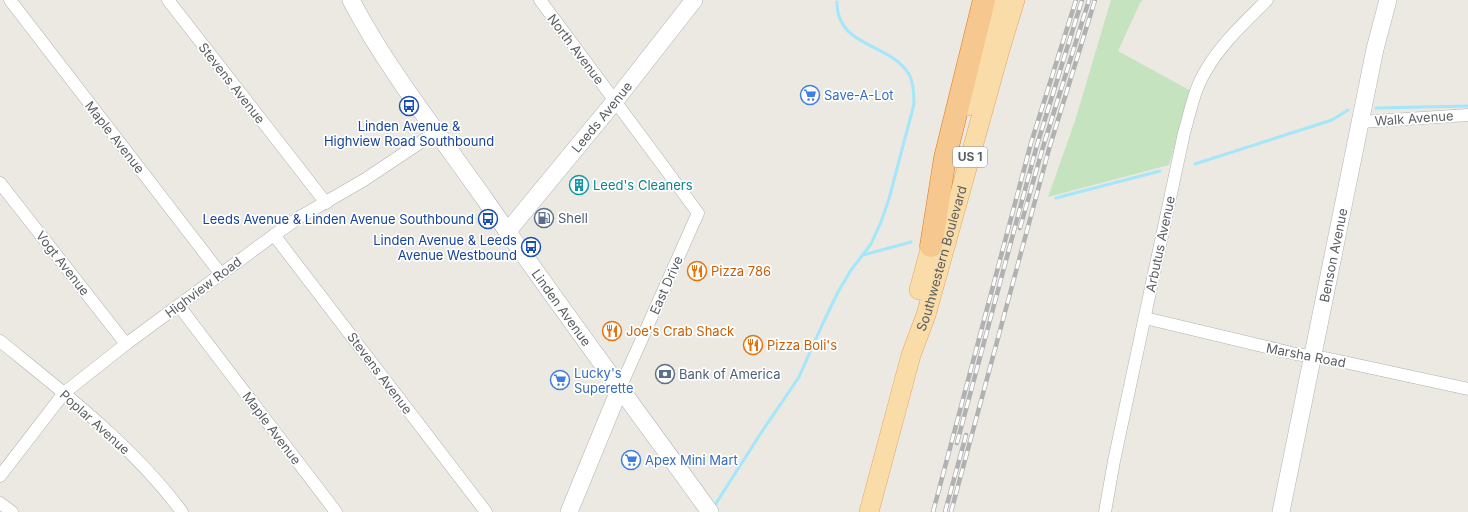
<svg xmlns="http://www.w3.org/2000/svg" width="1468" height="512" viewBox="0 0 1468 512" font-family="Inter,sans-serif">
<rect width="100%" height="100%" fill="#ece8e2"/>
<polygon fill="#c6e3bf" points="1111,0 1143,0 1140,3 1118,51 1191,91 1169,165 1048,197 1075,121"/>
<g fill="none" stroke-linecap="round" stroke-linejoin="round">
<g stroke="#a4e6fa" stroke-width="3">
<polyline points="1376,108 1468,106"/>
<polyline points="1195,164 1332,120 1348,110"/>
<polyline points="1056,198 1160,171"/>
<polyline points="863,255 911,242"/>
<path d="M 713,508 L 761,433 L 799,377 L 823,323 L 838,292 L 851,270 L 871,244 L 881,222 L 889,199 L 914,104 C 914,95 914,85 910,76 C 893,43 836,48 837,2"/>
</g>
<g stroke="#adb1b4" stroke-width="13">
<g id="street">
<polyline points="10,0 220,273"/>
<polyline points="168,0 326,203"/>
<polyline points="540,0 698,213 620,388"/>
<polyline points="1360,122 1468,115"/>
<polyline points="0,183 126,344"/>
<polyline points="274,235 486,512"/>
<polyline points="179,306 336,512"/>
<polyline points="1145,318 1296,354 1330,359 1468,389"/>
<path d="M 0,341 C 64,393 132,445 182,512"/>
<polyline points="0,476 64,393 126,344 274,235 300,217 364,180 436,132"/>
<polyline points="0,503 12,512"/>
<path d="M 1105,512 L 1114,461 L 1184,133 C 1190,113 1194,90 1205,72 C 1220,45 1245,22 1267,0"/>
</g>
</g>
<g stroke="#aeb3b6" stroke-width="18">
<g id="secondary">
<path id="s1" d="M 351,0 C 388,71 440,135 486,201 C 559,306 635,408 710,512"/>
<path id="s2" d="M 507,232 L 615,101 L 694,0"/>
<polyline points="569,512 620,388"/>
<path id="s3" d="M 1281,512 L 1375,49 L 1388,0"/>
</g>
</g>
<g stroke="#e8a65e" stroke-width="20">
<g id="primary">
<polyline points="968,106 998,0"/>
<polyline points="919,290 935,231"/>
<path id="s4" d="M 869,512 L 911,355 L 926,315 L 1001,46 L 1015,0"/>
</g>
</g>
<g stroke="#e0740d" stroke-width="23">
<polyline id="highway" points="931,246 945,158 984,0"/>
</g>
<use href="#street" stroke="#fff" stroke-width="12"/>
<use href="#secondary" stroke="#fff" stroke-width="17"/>
<use href="#primary" stroke="#fadca9" stroke-width="19"/>
<use href="#highway" stroke="#f6c78e" stroke-width="22"/>
<g stroke="#b0b1b2" stroke-width="4.5">
<g id="rail">
<polyline points="1020,228 1043,147 1089,0"/>
<polyline points="957,443 1037,145 1082,0"/>
<polyline points="933,512 1031,143 1076,0"/>
<polyline points="945,512 966,435"/>
<polyline points="951,512 1049,149 1095,0"/>
</g>
</g>
<use href="#rail" stroke="#fff" stroke-width="3" stroke-dasharray="9" stroke-linecap="butt"/>
</g>
<defs>
<g id="supermarket-ring" transform="scale(1)"><circle r="9.5" fill="#fff" stroke="#3f7fe0" stroke-width="1.5"/><path d="M-6-5.5h2.5l.6 2H6L4.5 2H-2.5L-4.4-4H-6ZM-1.5 3.2a1.3 1.3 0 1 0 .1 0ZM3 3.2a1.3 1.3 0 1 0 .1 0Z" fill="#3f7fe0"/></g>
<g id="bus-ring" transform="scale(1)"><circle r="9.5" fill="#fff" stroke="#1a4fb4" stroke-width="1.5"/><path d="M-5-6H5V4H4V6H2V4H-2V6H-4V4H-5ZM-3.5-4V0h7V-4ZM-3.5 1.2v1.5H-2V1.2ZM2 1.2v1.5H3.5V1.2Z" fill="#1a4fb4"/></g>
<g id="building-ring" transform="scale(1)"><circle r="9.5" fill="#fff" stroke="#0f9aa8" stroke-width="1.5"/><path d="M-4-6H4V6H1V3H-1V6H-4ZM-2.5-4.3h1.7v1.8h-1.7ZM.8-4.3h1.7v1.8H.8ZM-2.5-1h1.7V.8h-1.7ZM.8-1h1.7V.8H.8Z" fill="#0f9aa8"/></g>
<g id="fuel-ring" transform="scale(1)"><circle r="9.5" fill="#fff" stroke="#5c6f8a" stroke-width="1.5"/><path d="M-5.5-6h7V0h2V4h1.3V-2.5L3-4.5l.8-.8L6-3V5H2.5V1h-1V6h-7ZM-4.2-4.7v3.2H.2V-4.7Z" fill="#5c6f8a"/></g>
<g id="restaurant-ring" transform="scale(1)"><circle r="9.5" fill="#fff" stroke="#e8710a" stroke-width="1.5"/><path d="M-5-6h1v4h1v-4h1v4h1v-4h1v5L-1.5 .5V6h-2V.5L-5-1ZM5-6V6H3V1.5H1.5Q1.5-4 5-6Z" fill="#e8710a"/></g>
<g id="bank-ring" transform="scale(1)"><circle r="9.5" fill="#fff" stroke="#5c6f8a" stroke-width="1.5"/><path d="M-6-4H6V4H-6ZM0-2.3a2.3 2.3 0 1 0 0 4.6a2.3 2.3 0 1 0 0-4.6Z" fill="#5c6f8a"/></g>
</defs>
<g fill-rule="evenodd">
<use href="#supermarket-ring" x="810" y="95"/>
<use href="#bus-ring" x="409" y="106"/>
<use href="#building-ring" x="579" y="185"/>
<use href="#fuel-ring" x="544" y="218"/>
<use href="#bus-ring" x="488" y="219"/>
<use href="#bus-ring" x="531" y="247"/>
<use href="#restaurant-ring" x="697" y="271"/>
<use href="#restaurant-ring" x="612" y="331"/>
<use href="#restaurant-ring" x="753" y="345"/>
<use href="#bank-ring" x="665" y="374"/>
<use href="#supermarket-ring" x="560" y="380"/>
<use href="#supermarket-ring" x="631" y="460"/>
</g>
<g text-anchor="middle" stroke-width="3.5" stroke-linejoin="round" paint-order="stroke">
<rect fill="#fff" stroke="#8c8f91" stroke-width="1" x="953" y="147" width="34" height="20" rx="3"/>
<g font-size="12" font-weight="bold" fill="#5a5f62">
<text x="970" y="161">US 1</text>
</g>
<g font-size="13" fill="#5a5f62" stroke="#fff">
<text transform="translate(576 49) rotate(53)" y="5">North Avenue</text>
<text transform="translate(232 83) rotate(52)" y="5">Stevens Avenue</text>
<text dy="5" stroke="none"><textPath href="#s2" startOffset="149">Leeds Avenue</textPath></text>
<text transform="translate(1414 118) rotate(-4)" y="5">Walk Avenue</text>
<text transform="translate(115 137) rotate(52)" y="5">Maple Avenue</text>
<text transform="translate(1160 244) rotate(-78)" y="5">Arbutus Avenue</text>
<text dy="5" stroke="none"><textPath href="#s3" startOffset="262">Benson Avenue</textPath></text>
<text dy="5" stroke="none"><textPath href="#s4" startOffset="264">Southwestern Boulevard</textPath></text>
<text transform="translate(63 263) rotate(52)" y="5">Vogt Avenue</text>
<text transform="translate(666 285) rotate(-66)" y="5">East Drive</text>
<text transform="translate(203 287) rotate(-37)" y="5">Highview Road</text>
<text dy="5" stroke="none"><textPath href="#s1" startOffset="373">Linden Avenue</textPath></text>
<text transform="translate(1306 355) rotate(11)" y="5">Marsha Road</text>
<text transform="translate(380 373) rotate(53)" y="5">Stevens Avenue</text>
<text transform="translate(95 422) rotate(42)" y="5">Poplar Avenue</text>
<text transform="translate(272 428) rotate(53)" y="5">Maple Avenue</text>
</g>
<g font-size="13" fill="#366cbe" stroke="#fff" text-anchor="start">
<text x="824" y="100">Save-A-Lot</text>
<text x="574" y="378">Lucky's<tspan x="574" dy="15">Superette</tspan></text>
<text x="645" y="465">Apex Mini Mart</text>
</g>
<g font-size="13" fill="#164399" stroke="#fff" text-anchor="end">
<text x="409" y="131" text-anchor="middle">Linden Avenue &amp;<tspan x="409" dy="15">Highview Road Southbound</tspan></text>
<text x="474" y="224">Leeds Avenue &amp; Linden Avenue Southbound</text>
<text x="517" y="245">Linden Avenue &amp; Leeds<tspan x="517" dy="15">Avenue Westbound</tspan></text>
</g>
<g font-size="13" fill="#0d838f" stroke="#fff" text-anchor="start">
<text x="593" y="190">Leed's Cleaners</text>
</g>
<g font-size="13" fill="#4e5e75" stroke="#fff" text-anchor="start">
<text x="558" y="223">Shell</text>
<text x="679" y="379">Bank of America</text>
</g>
<g font-size="13" fill="#c56008" stroke="#fff" text-anchor="start">
<text x="711" y="276">Pizza 786</text>
<text x="626" y="336">Joe's Crab Shack</text>
<text x="767" y="350">Pizza Boli's</text>
</g>
</g>
</svg>
